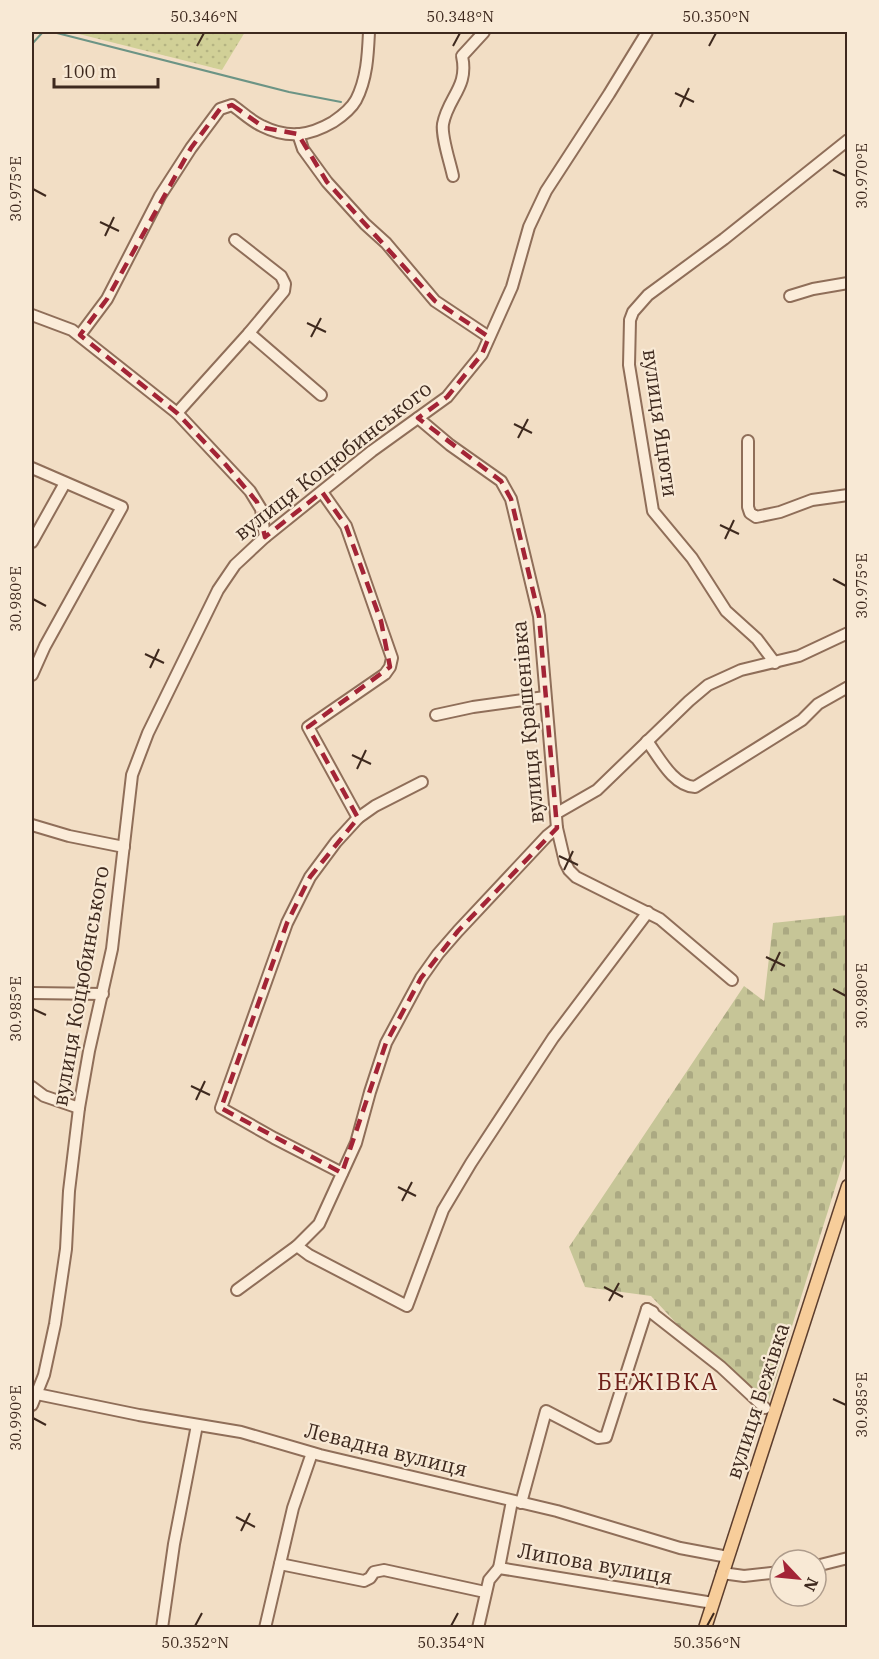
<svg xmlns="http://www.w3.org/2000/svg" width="879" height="1659" viewBox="0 0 879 1659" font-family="'IBM Plex Serif',serif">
<defs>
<pattern id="cemetery-stones" width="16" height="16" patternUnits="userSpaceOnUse" patternTransform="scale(1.5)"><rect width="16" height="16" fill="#c6c597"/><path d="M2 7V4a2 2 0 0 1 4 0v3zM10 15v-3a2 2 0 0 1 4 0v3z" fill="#aba982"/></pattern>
<pattern id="park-dots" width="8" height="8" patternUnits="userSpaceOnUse" patternTransform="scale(1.5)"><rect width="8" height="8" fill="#d1d097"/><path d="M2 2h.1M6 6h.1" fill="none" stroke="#b4b382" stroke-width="1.8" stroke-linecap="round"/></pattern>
</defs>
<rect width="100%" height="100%" fill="#f2dec5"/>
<polygon fill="url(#cemetery-stones)" points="847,915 847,1150 767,1406 678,1325 651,1296 585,1287 569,1247 744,986 764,1001 773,923"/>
<polygon fill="url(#park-dots)" points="71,32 245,32 222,70"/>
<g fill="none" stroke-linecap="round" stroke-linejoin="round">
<g stroke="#6c9485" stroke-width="2">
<polyline points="53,32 289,92 341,102"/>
<polyline points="32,44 42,33 53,32"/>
</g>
<g stroke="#8f6e59" stroke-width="14">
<g id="minor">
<polyline points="298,134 303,149 327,182 365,224 386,243 435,301 489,337"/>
<path d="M 453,176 C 450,162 441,136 443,124 C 448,97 469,87 462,56 L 484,32"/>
<polyline points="235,240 281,276 285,284 284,291 249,333 321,395"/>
<polyline points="790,296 813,289 848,283"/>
<polyline points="32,315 72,330 177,413 250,491 261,509 265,537"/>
<path d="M 80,335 L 107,299 L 160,196 L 191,148 L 220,109 L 232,105 C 242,112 251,121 262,126 C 288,139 309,136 333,122 C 342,116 351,109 356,100 C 367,79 368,54 369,32"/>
<polyline points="177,413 249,333"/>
<polyline points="418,418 450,445 501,481 511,499 539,616 557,828 565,862 569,870 576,877 660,919 732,980"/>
<polyline points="748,441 748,507 750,513 756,517 780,512 812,500 848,495"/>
<polyline points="32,468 122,507 45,646 32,675"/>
<polyline points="322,492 346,526 392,658 390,667 385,674 308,727 358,818 336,842 310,877 287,923 221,1108 274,1138 342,1173"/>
<polyline points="32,542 65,483"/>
<polyline points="775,663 757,639 726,611 692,558 653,511 629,365 630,320 633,312 648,295 724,239 848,140"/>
<polyline points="436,715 473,707 545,697"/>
<path d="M 647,741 C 659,757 673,786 695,787 L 802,720 L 818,704 L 848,687"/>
<polyline points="557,813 597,790 689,701 708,685 741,670 799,656 848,633"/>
<polyline points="358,818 375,806 422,782"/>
<polyline points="32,825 69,836 124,847"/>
<polyline points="32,993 103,994"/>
<polyline points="32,1087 44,1096 79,1108"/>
<polyline points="297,1246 309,1255 407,1306 443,1210 471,1163 553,1038 648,912"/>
<polyline points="237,1290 297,1246 319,1224 356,1143 370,1092 386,1043 421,978 438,954 458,931 547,836 557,828"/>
<polyline points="653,1312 647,1309 721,1367 765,1408"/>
<polyline points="32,1393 139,1415 241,1432 320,1455 557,1511 680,1548 728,1557"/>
<polyline points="32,1405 44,1375 55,1324 66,1249 69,1191 79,1108 89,1051 112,949 132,775 148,733 218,590 235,565 265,537 372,451 447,397 482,354 512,287 529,227 546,191 609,94 647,32"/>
<polyline points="521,1503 546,1411 598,1438 606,1437 647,1309"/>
<polyline points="280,1564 364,1581 370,1578 374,1572 384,1570 485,1592"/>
<polyline points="816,1566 848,1558"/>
<polyline points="499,1568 512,1501"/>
<polyline points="722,1573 744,1576 780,1572"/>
<polyline points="162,1628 174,1544 197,1425"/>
<polyline points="265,1628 293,1508 312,1453"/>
<polyline points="478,1628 489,1580 499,1568 713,1603"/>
</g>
</g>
<g stroke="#5c3d2d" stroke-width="15">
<polyline id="major" points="705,1628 848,1186"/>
</g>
<use href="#minor" stroke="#fbecd9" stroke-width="10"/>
<use href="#major" stroke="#f7cd9a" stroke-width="12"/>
</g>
<path fill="none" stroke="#a32436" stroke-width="4.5" stroke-dasharray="12 8" stroke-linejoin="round" d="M 232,105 L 265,128 L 298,134 L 327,182 L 435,301 L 489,337 L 482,354 L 447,397 L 418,418 L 501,481 L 511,499 L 539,616 L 557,828 L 458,931 L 421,978 L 386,1043 L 342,1173 L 221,1108 L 287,923 L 310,877 L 358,818 L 308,727 L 390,667 L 381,621 L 346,526 L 322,492 L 265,537 L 257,502 L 226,465 L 177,413 L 80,335 L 107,299 L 191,148 L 220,109 Z"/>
<path fill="none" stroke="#3e291e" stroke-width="2" d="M 197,46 L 204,33M 453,46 L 460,33M 709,46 L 716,33M 675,93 L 694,102M 680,107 L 689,88M 833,170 L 846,176M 33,189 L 46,196M 100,222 L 119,231M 105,236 L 114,217M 307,323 L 326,332M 311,337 L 321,318M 514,424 L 532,433M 518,438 L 528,419M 720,525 L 739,534M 725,539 L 734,520M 833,579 L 846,586M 33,599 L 46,606M 145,654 L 164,663M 150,668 L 159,649M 352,755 L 371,764M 357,769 L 366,750M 559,856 L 578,865M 564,870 L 573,851M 766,957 L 785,966M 771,971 L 780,952M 833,989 L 846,996M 33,1009 L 46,1015M 191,1086 L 210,1095M 196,1100 L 205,1081M 398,1187 L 416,1196M 402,1201 L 412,1182M 604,1287 L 623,1297M 609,1301 L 619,1283M 833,1399 L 846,1405M 33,1418 L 46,1425M 236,1517 L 255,1527M 241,1531 L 250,1513M 195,1626 L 202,1613M 451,1626 L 458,1613M 707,1626 L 714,1613"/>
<g text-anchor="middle" stroke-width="4.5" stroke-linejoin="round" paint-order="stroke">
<g font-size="21" fill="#3e291e" stroke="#f8e9d5">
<text transform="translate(660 423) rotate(82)" y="7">вулиця Яцюти</text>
<text transform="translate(333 461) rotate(-38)" y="7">вулиця Коцюбинського</text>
<text transform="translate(528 722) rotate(-95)" y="7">вулиця Крашенівка</text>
<text transform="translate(81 986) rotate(-80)" y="7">вулиця Коцюбинського</text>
<text transform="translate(758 1401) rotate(-72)" y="7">вулиця Бежівка</text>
<text transform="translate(386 1450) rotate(14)" y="7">Левадна вулиця</text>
<text transform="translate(595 1564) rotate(10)" y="7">Липова вулиця</text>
</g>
<g font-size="24" letter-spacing="1.5" fill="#6e201a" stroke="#f8e9d5">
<text x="658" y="1390">БЕЖІВКА</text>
</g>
</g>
<rect width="879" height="1659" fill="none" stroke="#f8e9d5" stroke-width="66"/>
<g transform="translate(798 1578) rotate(116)"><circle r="28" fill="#f8e9d5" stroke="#ae9c8c" stroke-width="1.5"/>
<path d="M0-4.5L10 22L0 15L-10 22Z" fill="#a32436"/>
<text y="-9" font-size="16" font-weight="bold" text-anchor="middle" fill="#3e291e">N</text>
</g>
<path d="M54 78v9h104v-9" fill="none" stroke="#3e291e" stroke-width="3"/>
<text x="63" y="78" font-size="18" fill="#3e291e" stroke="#f8e9d5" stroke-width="4.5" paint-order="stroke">100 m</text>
<rect x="33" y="33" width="813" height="1593" fill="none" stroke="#3e291e" stroke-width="2"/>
<g font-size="15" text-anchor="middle" fill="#3e291e">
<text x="204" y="22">50.346°N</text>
<text x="460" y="22">50.348°N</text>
<text x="716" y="22">50.350°N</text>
<text transform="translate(862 176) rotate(-90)" y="5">30.970°E</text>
<text transform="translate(16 189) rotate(-90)" y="5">30.975°E</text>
<text transform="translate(862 586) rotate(-90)" y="5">30.975°E</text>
<text transform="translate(16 599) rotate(-90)" y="5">30.980°E</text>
<text transform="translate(862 996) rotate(-90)" y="5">30.980°E</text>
<text transform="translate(16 1009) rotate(-90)" y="5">30.985°E</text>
<text transform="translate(862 1405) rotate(-90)" y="5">30.985°E</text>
<text transform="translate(16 1418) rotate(-90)" y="5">30.990°E</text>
<text x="195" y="1648">50.352°N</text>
<text x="451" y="1648">50.354°N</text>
<text x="707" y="1648">50.356°N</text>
</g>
</svg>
